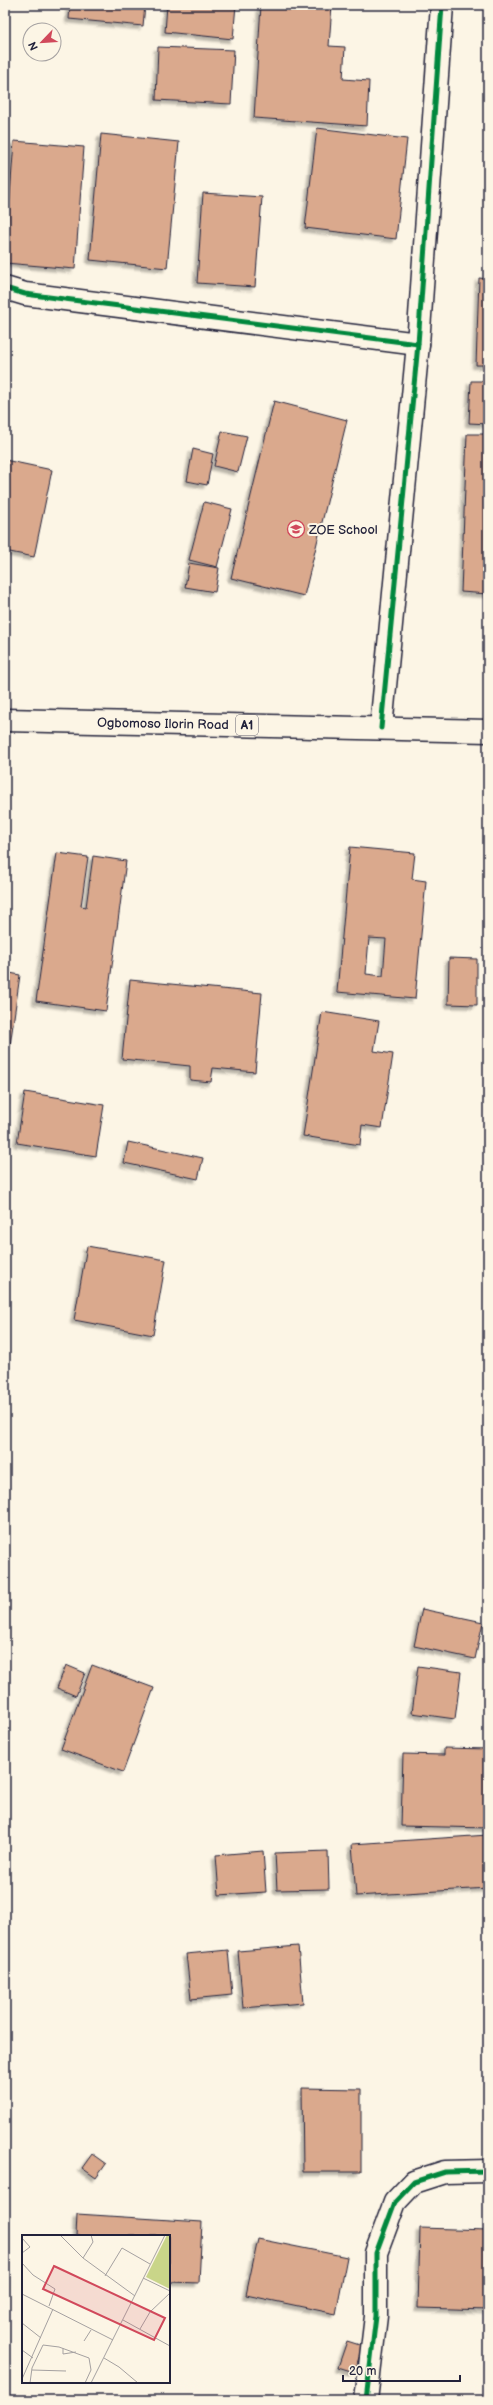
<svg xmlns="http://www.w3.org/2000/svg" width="493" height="2405" viewBox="0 0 493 2405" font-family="'Balsamiq Sans',sans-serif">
<defs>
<filter id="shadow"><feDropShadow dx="-3.5" dy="3.5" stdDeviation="1" flood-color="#0004"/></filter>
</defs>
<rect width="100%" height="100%" fill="#fcf5e5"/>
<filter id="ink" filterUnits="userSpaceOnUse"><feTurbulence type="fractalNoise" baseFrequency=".025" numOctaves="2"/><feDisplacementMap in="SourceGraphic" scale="8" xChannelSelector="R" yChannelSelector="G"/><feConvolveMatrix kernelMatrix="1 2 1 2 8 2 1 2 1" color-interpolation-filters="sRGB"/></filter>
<g filter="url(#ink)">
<g fill="#daa98d" stroke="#22223b" fill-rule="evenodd" filter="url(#shadow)">
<polygon points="70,5 145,5 143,26 69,19"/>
<polygon points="167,5 236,5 233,39 165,32"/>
<polygon points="261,5 332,5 329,46 345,47 343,79 369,81 367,126 254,118"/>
<polygon points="158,47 234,50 231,104 156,100"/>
<polygon points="317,128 407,139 396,239 305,228"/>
<polygon points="101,134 179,142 167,268 90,260"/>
<polygon points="14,141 84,147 75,269 5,263"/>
<polygon points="203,193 262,197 255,287 197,283"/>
<polygon points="479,278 488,279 488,365 476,365"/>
<polygon points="471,381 488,381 488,424 469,423"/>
<polygon points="274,401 347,420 304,596 231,578"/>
<polygon points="222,431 247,436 238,472 214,466"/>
<polygon points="467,434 488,434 488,594 461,592"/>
<polygon points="193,449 213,454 207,485 187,481"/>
<polygon points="5,460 52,470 34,557 5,551"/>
<polygon points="204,502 232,509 217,567 189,560"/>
<polygon points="189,563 219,568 215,592 185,587"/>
<path d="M 350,847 L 415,853 L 412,879 L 426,881 L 415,999 L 337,992 ZM 369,938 L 386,939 L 383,976 L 366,974 Z"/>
<polygon points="57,853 88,857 81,906 86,907 93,856 126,861 106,1011 36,1001"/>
<polygon points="449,958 477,959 477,1005 448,1004"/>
<polygon points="5,972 20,975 6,1074 5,1074"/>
<polygon points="130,980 262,993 255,1072 213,1068 211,1082 190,1080 190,1066 122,1059"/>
<polygon points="322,1012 379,1021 374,1051 393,1054 382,1128 362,1125 360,1145 303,1136"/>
<polygon points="25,1092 104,1105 96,1156 17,1143"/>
<polygon points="128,1142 203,1158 198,1179 124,1163"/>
<polygon points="87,1246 166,1260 153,1335 74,1320"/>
<polygon points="422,1609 483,1622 475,1659 414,1646"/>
<polygon points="66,1665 85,1673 76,1696 57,1688"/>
<polygon points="92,1665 154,1688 123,1772 61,1749"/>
<polygon points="418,1666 461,1672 455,1719 412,1713"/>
<polygon points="444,1748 488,1749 488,1828 401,1826 403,1754 444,1755"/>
<polygon points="488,1835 488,1888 356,1896 352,1844"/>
<polygon points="263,1851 266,1892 219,1895 216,1855"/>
<polygon points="328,1851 329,1889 277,1890 275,1853"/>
<polygon points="298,1946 303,2003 243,2008 238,1951"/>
<polygon points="228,1950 232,1995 191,1999 186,1954"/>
<polygon points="302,2088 361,2089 361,2172 303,2172"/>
<polygon points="92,2154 106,2164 96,2178 82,2168"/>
<polygon points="77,2214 202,2222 199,2283 169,2282 169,2236 76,2236"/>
<polygon points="420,2228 488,2230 488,2310 418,2308"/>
<polygon points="258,2239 347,2257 336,2314 246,2295"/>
<polygon points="347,2341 363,2346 354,2372 338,2367"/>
<polygon points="315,2396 315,2400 274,2400"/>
</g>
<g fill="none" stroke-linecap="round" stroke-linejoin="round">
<g stroke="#22223b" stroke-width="25">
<g id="street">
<polyline points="5,288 25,294 418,344"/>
<polyline points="381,728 418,344 442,5"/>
<polyline points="366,2400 376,2316 376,2253 395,2202 414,2182 445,2172 488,2171"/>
</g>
</g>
<g stroke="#22223b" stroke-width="25">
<polyline id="highway" points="5,720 488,731"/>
</g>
<use href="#street" stroke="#fcf5e5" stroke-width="22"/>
<use href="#highway" stroke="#fcf5e5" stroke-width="22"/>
<g stroke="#fcf5e5" stroke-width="8">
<g id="cycleway">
<polyline points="5,288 25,294 418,344"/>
<polyline points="381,728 418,344 442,5"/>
<polyline points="366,2400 376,2316 376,2253 395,2202 414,2182 445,2172 488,2171"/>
</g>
</g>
<use href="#cycleway" stroke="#00873e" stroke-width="5"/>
</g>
</g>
<defs>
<g id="school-ring" transform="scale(0.9)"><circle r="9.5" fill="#fcf5e5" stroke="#d1495b" stroke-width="1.5"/><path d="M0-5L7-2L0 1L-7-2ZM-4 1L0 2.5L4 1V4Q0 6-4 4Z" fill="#d1495b"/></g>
</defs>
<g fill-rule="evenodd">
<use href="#school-ring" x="296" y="529"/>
</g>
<g text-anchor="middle" stroke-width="4" stroke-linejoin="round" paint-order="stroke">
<rect fill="#fcf5e5" stroke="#63616e" stroke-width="1" x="236" y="715" width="22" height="20" rx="3"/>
<g font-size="12" font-weight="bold" fill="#22223b">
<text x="247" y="729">A1</text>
</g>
<g font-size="13" fill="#22223b" stroke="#fcf5e5" text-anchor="start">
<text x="309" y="534">ZOE School</text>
</g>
<g font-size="13" fill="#22223b" stroke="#fcf5e5">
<text transform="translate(163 723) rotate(1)" y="5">Ogbomoso Ilorin Road</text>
</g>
</g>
<g transform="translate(22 2235)">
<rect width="148" height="148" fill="#fcf5e5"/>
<path d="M 145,0 L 148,0 L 148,54 L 124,42 Z" fill="#c9d589"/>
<path fill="none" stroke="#a5a1a1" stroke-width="1" d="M 38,0 L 61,23 L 113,61M 0,3 L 8,12 L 0,18M 61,23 L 71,7 L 69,0M 0,28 L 11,40 L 33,54 L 27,71M 83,41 L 100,13 L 128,29M 121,43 L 148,56M 0,59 L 91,105M 101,85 L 148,111M 0,88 L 19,103M 118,94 L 128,77 L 148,58M 62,106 L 69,95M 41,113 L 41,119 L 54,117M 0,115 L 11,123M 82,123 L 97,132 L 116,148M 10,135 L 44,136M 0,144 L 31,74M 8,148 L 10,133 L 21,110 L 37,112 L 67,123 L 69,135 L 63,148M 69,148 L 143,0"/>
<path fill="#d1495b" fill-opacity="0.15" stroke="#d1495b" stroke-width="2" d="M 32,31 L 143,83 L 132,105 L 21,54 Z"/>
<rect width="148" height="148" fill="none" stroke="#22223b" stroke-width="2"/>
</g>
<rect width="493" height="2405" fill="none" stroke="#fcf5e5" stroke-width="20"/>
<rect x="10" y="10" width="473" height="2385" fill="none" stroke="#22223b" stroke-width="1.5" filter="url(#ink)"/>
<g transform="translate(42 42) rotate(245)"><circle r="19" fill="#fcf5e5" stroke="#a5a1a1"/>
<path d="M0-3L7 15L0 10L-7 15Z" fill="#d1495b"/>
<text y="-6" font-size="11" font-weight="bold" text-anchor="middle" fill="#22223b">N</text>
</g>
<path d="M343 2375v6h117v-6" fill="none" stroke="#22223b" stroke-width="2"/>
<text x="349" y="2375" font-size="12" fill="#22223b" stroke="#fcf5e5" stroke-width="3" paint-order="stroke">20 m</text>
</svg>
